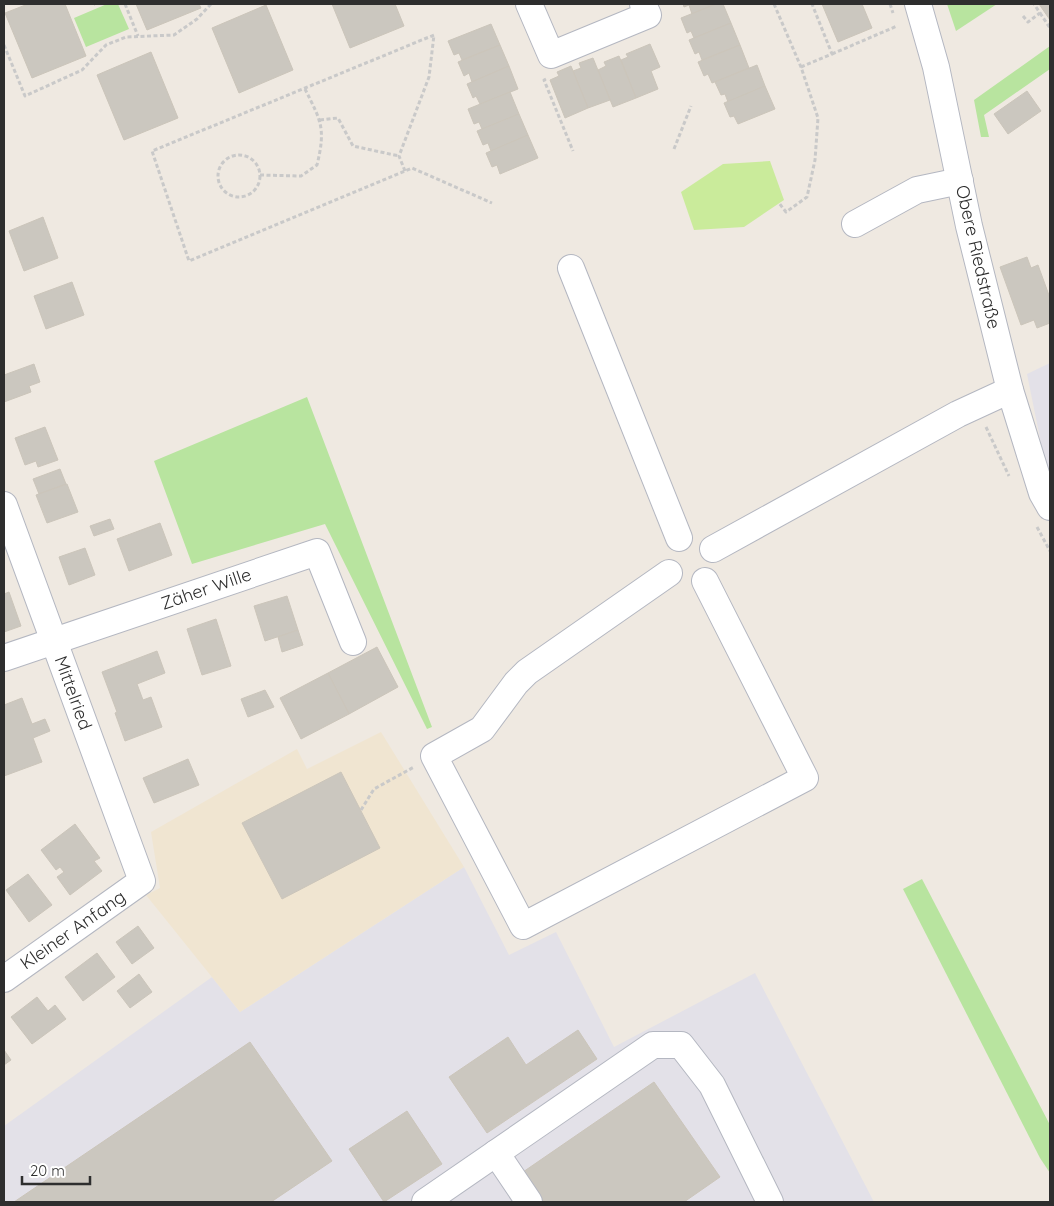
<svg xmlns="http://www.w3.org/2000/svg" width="1054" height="1206" viewBox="0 0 1054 1206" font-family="Quicksand,sans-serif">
<rect width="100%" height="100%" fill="#efe9e1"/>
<g fill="#e3e1e8">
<polygon points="1050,363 1050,483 1048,478 1027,374"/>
<polygon points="464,867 509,955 556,932 614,1047 755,973 874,1202 4,1202 4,1126 212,977 240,1012"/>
</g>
<polygon fill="#f0e5d1" points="381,732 464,867 240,1012 146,895 160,888 151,832 297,749 307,769"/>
<g fill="#b8e49f">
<polygon points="107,4 118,4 129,29 86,47 74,18"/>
<polygon points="947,4 997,4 956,31"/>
<polygon points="1050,46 1050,69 984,115 989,137 981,137 974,100"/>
<polygon points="307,397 432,727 427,729 325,524 192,564 154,461"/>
<polygon points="922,879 1050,1125 1050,1173 1040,1158 903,889"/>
</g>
<polygon fill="#caeb9b" points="770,161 784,200 744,227 694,230 681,192 723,164"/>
<g fill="#cbc7bf" stroke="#cbc5ba">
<polygon points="28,4 65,4 86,56 32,78 5,13"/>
<polygon points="136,4 199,4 201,8 147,30"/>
<polygon points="332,4 395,4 404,26 350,48"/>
<polygon points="683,4 716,4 692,14 689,5 684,7"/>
<polygon points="716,4 723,4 731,23 694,38 691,31 687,33 681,18"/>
<polygon points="822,4 862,4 872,28 838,42"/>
<polygon points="1039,4 1050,4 1050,20"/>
<polygon points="266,5 293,70 239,93 212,28"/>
<polygon points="731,23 740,45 702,60 699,52 695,54 689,40"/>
<polygon points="491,24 500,45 462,60 459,53 454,55 448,41"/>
<polygon points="650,44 660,67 651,71 658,89 636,98 621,60 628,57 626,54"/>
<polygon points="500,45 509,66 472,82 469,73 464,76 458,62"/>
<polygon points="740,45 749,68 712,83 708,74 704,76 698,62"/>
<polygon points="151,52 178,118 124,140 97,75"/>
<polygon points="619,56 636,98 613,107 598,70 606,66 604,62"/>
<polygon points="593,58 610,100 588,108 573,71 581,68 579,63"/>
<polygon points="757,65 765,86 728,102 725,94 721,95 715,82"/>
<polygon points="509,66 518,89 480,104 476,96 473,98 467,84"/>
<polygon points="571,66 588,108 565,118 550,80 559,76 557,72"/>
<polygon points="765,86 775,109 738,124 734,116 730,117 724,103"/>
<polygon points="1027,91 1041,111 1008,134 994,114"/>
<polygon points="510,92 519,114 482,129 479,122 474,124 468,109"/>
<polygon points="519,114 528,135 491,151 488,143 483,145 477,131"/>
<polygon points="528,135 538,158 500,174 497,165 492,167 486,153"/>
<polygon points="43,217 58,258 24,271 9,231"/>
<polygon points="1027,257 1031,268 1038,265 1050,298 1050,323 1037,328 1034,320 1021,325 1000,267"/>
<polygon points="72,282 84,315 46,329 34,296"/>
<polygon points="34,364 40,382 29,386 31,392 4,402 4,375"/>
<polygon points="45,427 58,460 38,467 36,461 25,465 15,438"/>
<polygon points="60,469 66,484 39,494 33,479"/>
<polygon points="67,484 78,512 47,523 36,495"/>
<polygon points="110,519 114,529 94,536 90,526"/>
<polygon points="160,523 172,555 129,571 117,539"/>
<polygon points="85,548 95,575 69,585 59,557"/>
<polygon points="9,592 21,626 4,632 4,594"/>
<polygon points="287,596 298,630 265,641 254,606"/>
<polygon points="216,619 231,666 202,675 187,629"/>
<polygon points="298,630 303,645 282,652 278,637"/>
<polygon points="377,647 398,687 349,714 328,673"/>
<polygon points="157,651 165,673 137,684 143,700 151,697 162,727 125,741 115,713 117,712 102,672"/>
<polygon points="328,673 349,714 301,739 280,698"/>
<polygon points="265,690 274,707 248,717 241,699"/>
<polygon points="22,698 32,724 45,719 50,731 33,738 42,762 4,776 4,705"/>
<polygon points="188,759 199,785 154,803 143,778"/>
<polygon points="341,772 380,848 282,899 242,823"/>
<polygon points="75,824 100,858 94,861 102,871 70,895 57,877 64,872 60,867 56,870 41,850"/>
<polygon points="28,874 52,905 29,922 6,890"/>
<polygon points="138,926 154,948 132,964 116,942"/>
<polygon points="97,953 115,977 83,1001 65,977"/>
<polygon points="139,974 152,992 130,1008 117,991"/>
<polygon points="37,997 48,1011 55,1005 66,1019 32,1044 11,1017"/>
<polygon points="578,1030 597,1059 487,1133 449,1077 508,1037 526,1065"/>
<polygon points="250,1042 332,1161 271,1202 14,1202"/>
<polygon points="4,1050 11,1060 4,1065"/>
<polygon points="654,1082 720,1177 684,1202 544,1202 523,1172"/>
<polygon points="407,1111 442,1164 384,1202 349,1149"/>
</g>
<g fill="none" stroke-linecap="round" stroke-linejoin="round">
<g stroke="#b4b7c1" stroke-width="28">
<g id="minor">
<polyline points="529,4 551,55 648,15 643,4"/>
<polyline points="918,4 936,67 969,226 1010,390 1042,493 1050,507"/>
<polyline points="855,224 917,190 960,181"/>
<polyline points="571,268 679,538"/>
<polyline points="4,505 142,881 4,979"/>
<polyline points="713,549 958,414 1010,390"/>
<polyline points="669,573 527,672 516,683 482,729 434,756 523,926 805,778 705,581"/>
<polyline points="4,658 317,552 353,642"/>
<polyline points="496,1153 529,1202"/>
<polyline points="425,1202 653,1045 681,1045 712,1085 770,1202"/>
</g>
</g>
<g stroke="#c9c9c9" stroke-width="3" stroke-dasharray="4 2.5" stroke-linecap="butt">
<polyline points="94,4 95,4"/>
<polyline points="125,4 138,36"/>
<polyline points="774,4 801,67 818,118 815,160 807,197 786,212 779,203"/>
<polyline points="890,4 893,13"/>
<polyline points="1040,13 1050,28"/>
<polyline points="1023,16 1028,22 1040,13 1034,4"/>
<polyline points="4,45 25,96 82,70 106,45 126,37 174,35 197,19 211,4"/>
<polyline points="832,54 897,26"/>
<polyline points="801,67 832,54 812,4"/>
<polyline points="546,79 544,80 573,151"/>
<polyline points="320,120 338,118 353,146 399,156"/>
<polyline points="674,149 691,106"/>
<circle cx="239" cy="176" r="21"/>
<polyline points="405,171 399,156 429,77 434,35 152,151 189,261 405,171 412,168 492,203"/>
<path d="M 260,175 L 301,176 L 317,165 C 326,128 321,121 305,89"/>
<polyline points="986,427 1009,476"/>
<polyline points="1037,527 1050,551"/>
<polyline points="361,810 374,789 414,767"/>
</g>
<use href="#minor" stroke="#fff" stroke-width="26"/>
</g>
<g text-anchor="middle" stroke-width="4.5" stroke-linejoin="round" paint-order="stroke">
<g font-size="18" fill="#2e2e2e" stroke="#fff">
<text transform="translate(978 257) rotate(77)" y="6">Obere Riedstraße</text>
<text transform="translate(206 589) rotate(-19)" y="6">Zäher Wille</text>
<text transform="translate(73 693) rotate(70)" y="6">Mittelried</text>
<text transform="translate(73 930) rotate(-35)" y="6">Kleiner Anfang</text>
</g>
</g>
<rect width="1054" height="1206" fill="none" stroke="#2e2e2e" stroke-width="10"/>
<path d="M22 1176v8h68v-8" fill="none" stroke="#2e2e2e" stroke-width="2.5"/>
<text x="30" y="1176" font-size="15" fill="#2e2e2e" stroke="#ffffff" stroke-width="4" paint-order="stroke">20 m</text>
</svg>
